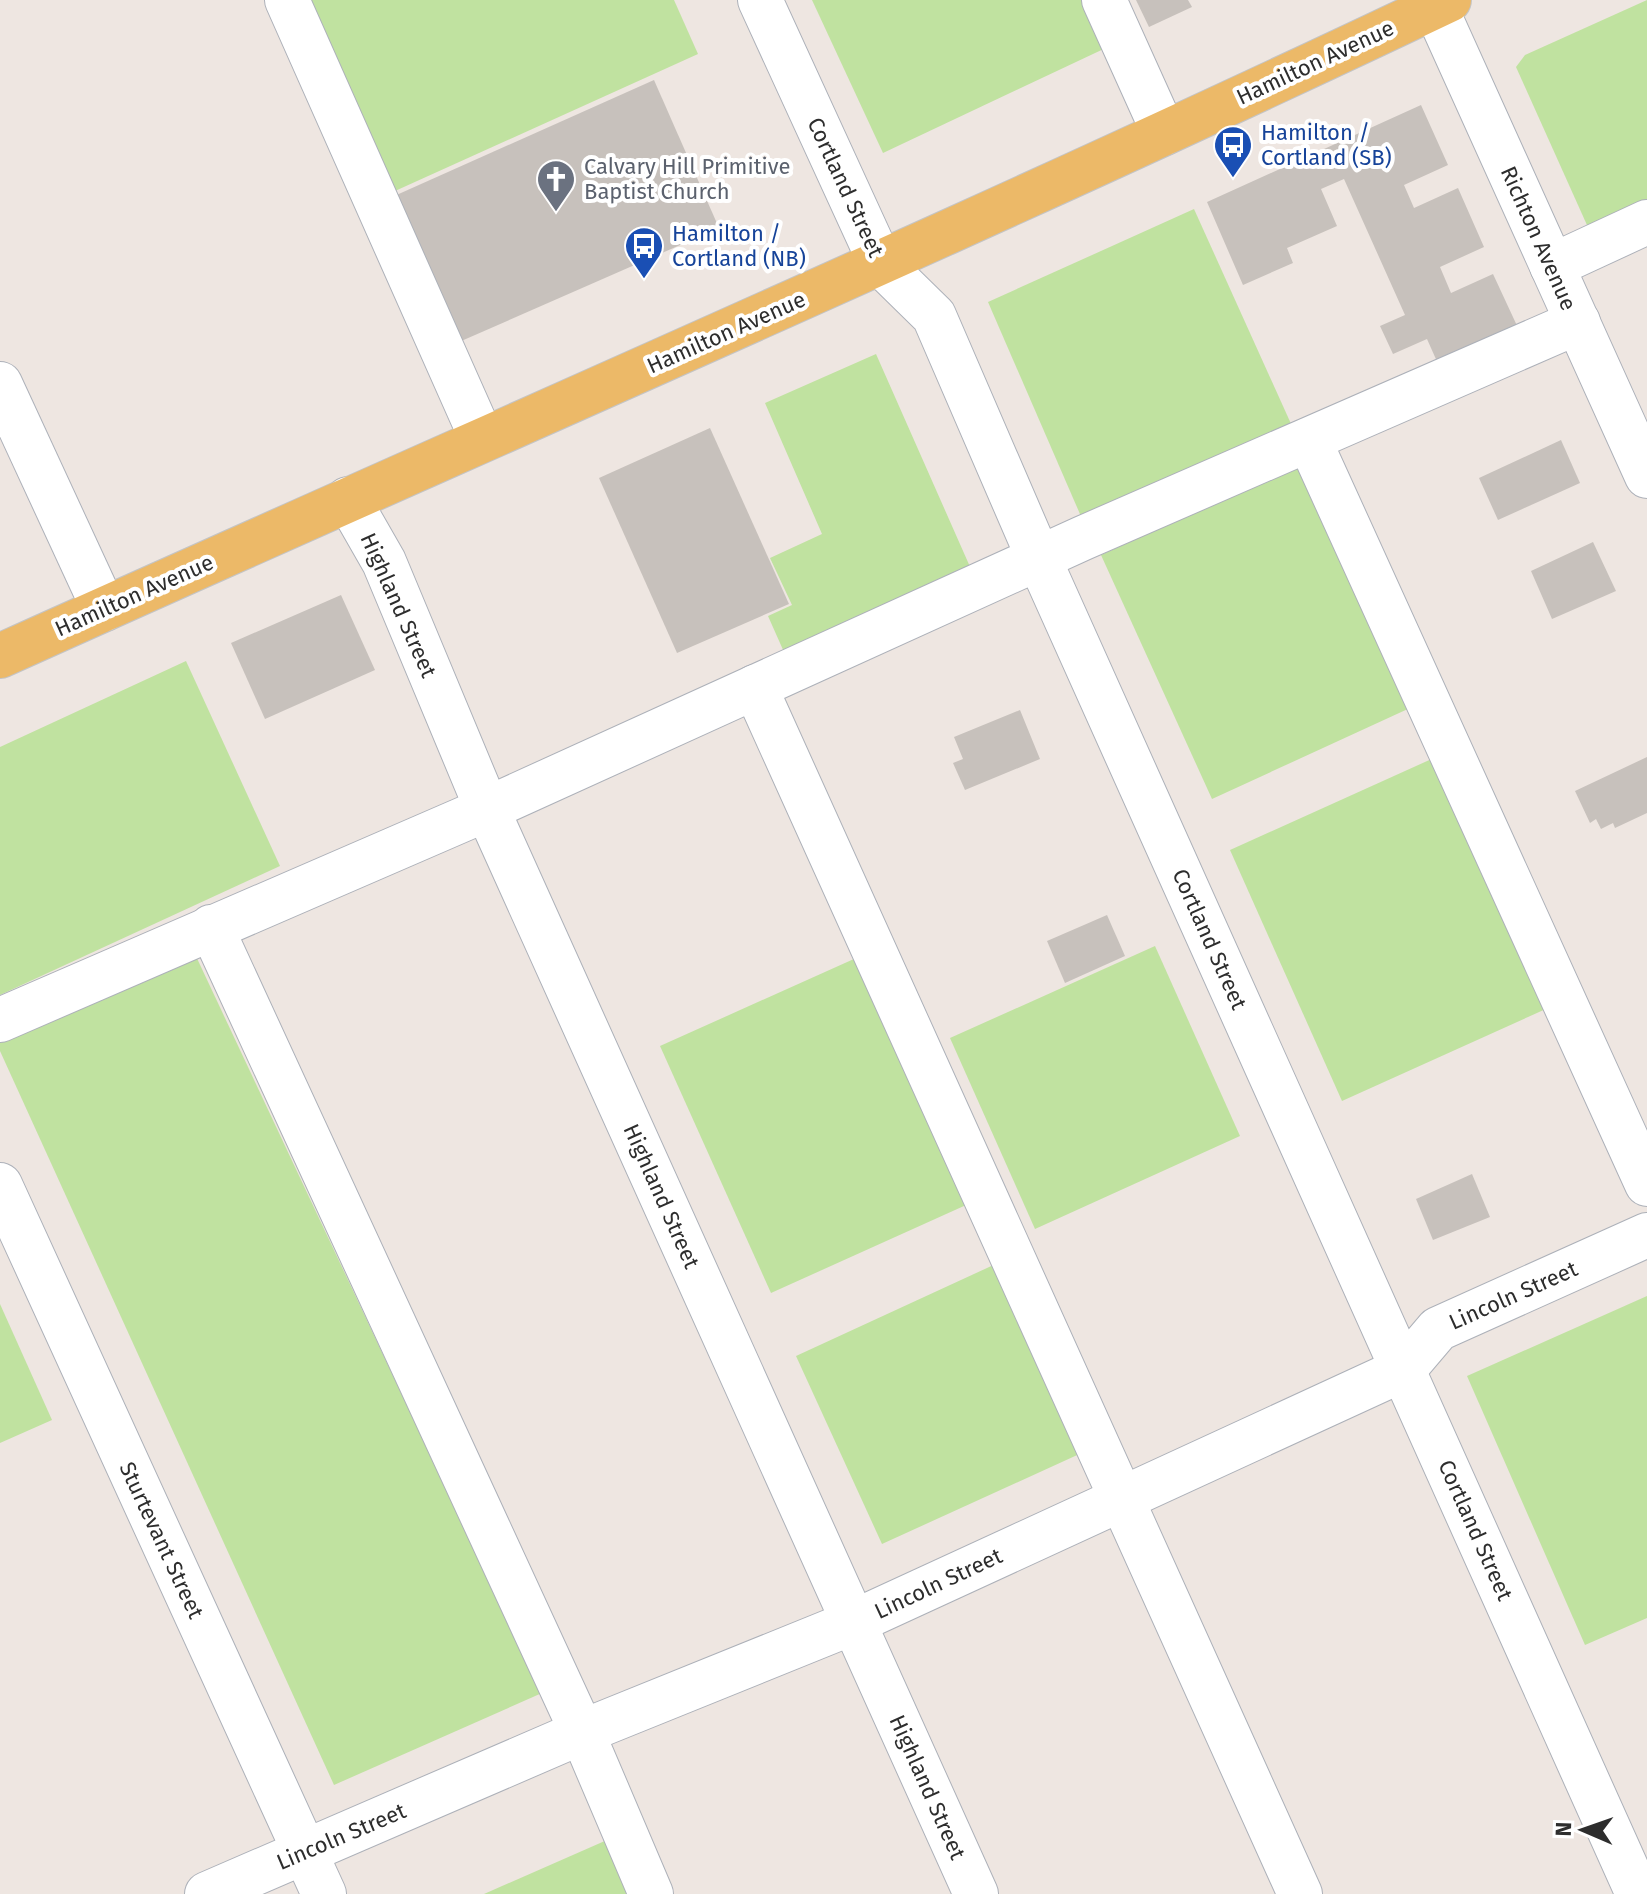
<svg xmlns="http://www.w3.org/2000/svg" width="1647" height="1894" viewBox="0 0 1647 1894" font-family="'Fira Sans',sans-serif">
<rect width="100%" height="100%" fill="#eee6e1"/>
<g fill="#c0e2a0">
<polygon points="305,0 674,0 698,54 395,191"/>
<polygon points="812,0 1089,0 1110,46 883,153"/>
<polygon points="1647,0 1647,209 1591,234 1516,67 1525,55"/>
<polygon points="1194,209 1292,426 1083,521 988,302"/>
<polygon points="876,354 971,569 784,652 768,616 792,605 770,558 822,534 765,403"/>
<polygon points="1298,465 1410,708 1212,799 1101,555"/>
<polygon points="186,661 280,866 0,995 0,747"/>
<polygon points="1436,757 1548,1008 1342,1101 1230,850"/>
<polygon points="1155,946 1240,1136 1035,1229 950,1038"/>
<polygon points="194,952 542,1693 334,1785 0,1051 0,1035"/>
<polygon points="865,954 975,1201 771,1293 660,1046"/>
<polygon points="1000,1262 1086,1451 882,1544 796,1356"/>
<polygon points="1647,1296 1647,1618 1585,1645 1467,1376"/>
<polygon points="0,1304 52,1420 0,1443"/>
<polygon points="607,1840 631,1894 484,1894"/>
</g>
<g fill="#c7c1bc">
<polygon points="1136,0 1188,0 1192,7 1149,27"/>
<polygon points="654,80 719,228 459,342 392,197"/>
<polygon points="1421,105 1448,165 1404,185 1414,208 1458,188 1484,247 1440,267 1451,293 1493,274 1519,330 1439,366 1427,339 1393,354 1380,326 1405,315 1344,179 1321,189 1337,226 1287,248 1293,263 1243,285 1207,202"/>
<polygon points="710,428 789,604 677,653 599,478"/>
<polygon points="1561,440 1580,483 1498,520 1479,478"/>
<polygon points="1593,542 1616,591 1552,619 1531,571"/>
<polygon points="341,595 375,670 265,719 231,643"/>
<polygon points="1020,710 1040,759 965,790 953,763 963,759 954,737"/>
<polygon points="1647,757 1647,813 1615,828 1613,823 1601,829 1596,819 1590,823 1575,791"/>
<polygon points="1107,915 1125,956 1065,983 1047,941"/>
<polygon points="1472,1174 1490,1217 1433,1240 1416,1199"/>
</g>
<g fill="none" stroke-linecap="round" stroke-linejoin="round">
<g stroke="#adb1b9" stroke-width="46">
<g id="minor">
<polyline points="287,0 482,439"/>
<polyline points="760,0 881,264 934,316 1039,559 1638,1894"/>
<polyline points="1104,0 1164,133"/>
<polyline points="1432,0 1647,476"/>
<polyline points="1552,266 1647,222"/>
<polyline points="0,384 104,609"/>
<polyline points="1309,440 1647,1184"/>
<polyline points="348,499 384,562 487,809 976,1894"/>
<polyline points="755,687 1300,1894"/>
<polyline points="211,927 582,1732 651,1894"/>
<polyline points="0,1020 487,809 1083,538 1578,322"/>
<polyline points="0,1185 324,1894"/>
<polyline points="207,1894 582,1732 854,1622 1404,1369 1438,1329 1647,1235"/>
</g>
</g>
<g stroke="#c4c4c4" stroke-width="46">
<path id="major" d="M 0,656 C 483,438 970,228 1449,0"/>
</g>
<use href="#minor" stroke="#fff" stroke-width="44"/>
<use href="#major" stroke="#ecb968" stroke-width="44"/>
</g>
<defs>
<g id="bus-pin" transform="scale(2)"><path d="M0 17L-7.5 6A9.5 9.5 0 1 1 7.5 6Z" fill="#1a4fb4" stroke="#fff"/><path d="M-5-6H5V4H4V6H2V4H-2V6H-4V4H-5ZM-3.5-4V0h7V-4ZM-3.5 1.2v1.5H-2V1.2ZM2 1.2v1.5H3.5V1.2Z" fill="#fff"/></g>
<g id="church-pin" transform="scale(2)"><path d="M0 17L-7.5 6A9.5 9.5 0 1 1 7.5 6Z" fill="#6b7280" stroke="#fff"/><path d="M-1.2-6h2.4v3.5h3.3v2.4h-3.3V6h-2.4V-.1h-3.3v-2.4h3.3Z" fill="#fff"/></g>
</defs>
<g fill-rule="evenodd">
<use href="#bus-pin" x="1233" y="145"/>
<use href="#church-pin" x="556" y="179"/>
<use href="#bus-pin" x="644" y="246"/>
</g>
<g text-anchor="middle" stroke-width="8" stroke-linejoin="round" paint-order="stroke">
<g font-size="22" fill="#2d2d2d" stroke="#fff">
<text transform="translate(1315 62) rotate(-25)" y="8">Hamilton Avenue</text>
<text transform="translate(846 187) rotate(65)" y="8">Cortland Street</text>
<text transform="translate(1539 238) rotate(66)" y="8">Richton Avenue</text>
<text transform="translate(726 332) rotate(-24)" y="8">Hamilton Avenue</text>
<text transform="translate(134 595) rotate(-24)" y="8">Hamilton Avenue</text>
<text transform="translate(399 605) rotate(66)" y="8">Highland Street</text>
<text transform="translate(1210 939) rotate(66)" y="8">Cortland Street</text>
<text transform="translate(662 1196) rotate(66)" y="8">Highland Street</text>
<text transform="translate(1513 1295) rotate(-24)" y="8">Lincoln Street</text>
<text transform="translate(1476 1530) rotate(66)" y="8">Cortland Street</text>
<text transform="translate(162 1540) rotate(65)" y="8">Sturtevant Street</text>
<text transform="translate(938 1583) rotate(-25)" y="8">Lincoln Street</text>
<text transform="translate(928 1787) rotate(66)" y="8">Highland Street</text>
<text transform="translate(341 1836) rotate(-23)" y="8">Lincoln Street</text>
</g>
<g font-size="22" fill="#164399" stroke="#fff" text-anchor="start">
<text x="1261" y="140">Hamilton /<tspan x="1261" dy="25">Cortland (SB)</tspan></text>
<text x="672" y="241">Hamilton /<tspan x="672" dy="25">Cortland (NB)</tspan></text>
</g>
<g font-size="22" fill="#5b616d" stroke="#fff" text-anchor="start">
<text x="584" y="174">Calvary Hill Primitive<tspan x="584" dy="25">Baptist Church</tspan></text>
</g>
</g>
<g transform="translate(1583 1830) rotate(272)" stroke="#ffffff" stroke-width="6" paint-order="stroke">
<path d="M0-6L14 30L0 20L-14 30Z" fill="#2d2d2d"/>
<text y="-12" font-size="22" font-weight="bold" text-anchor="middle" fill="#2d2d2d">N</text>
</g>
</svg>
